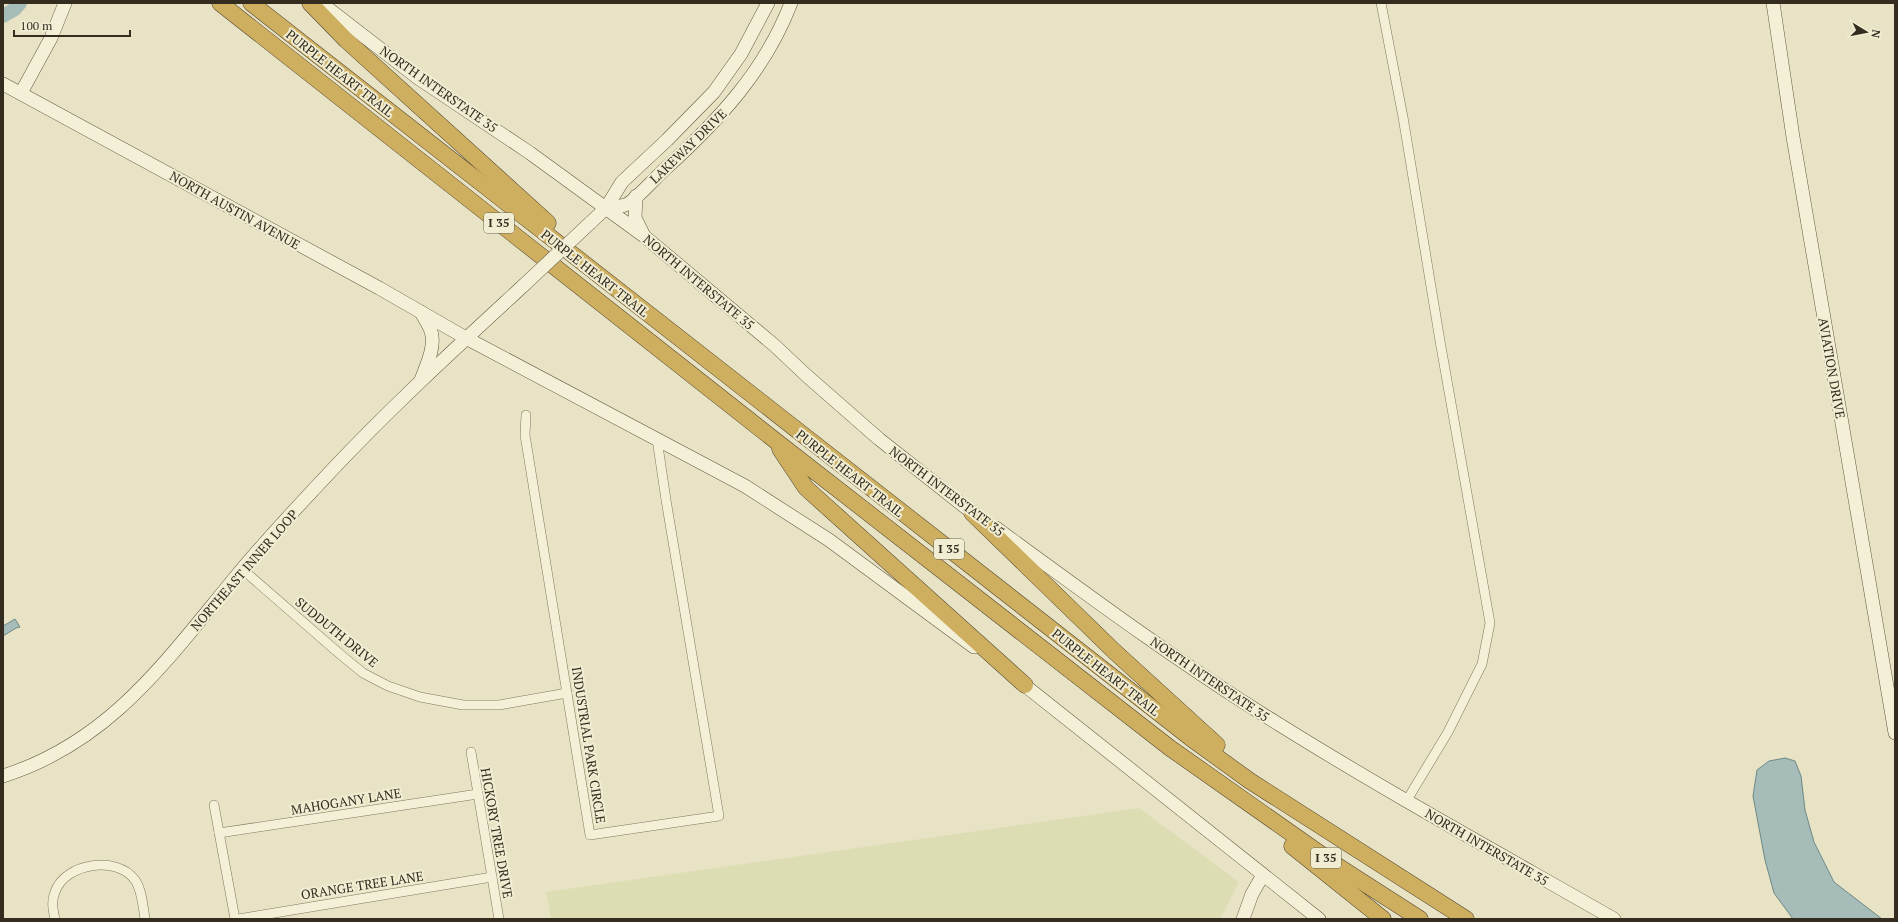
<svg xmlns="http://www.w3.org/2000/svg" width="1898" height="922" viewBox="0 0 1898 922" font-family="'PT Serif',serif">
<rect width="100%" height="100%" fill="#e8e3c5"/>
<polygon fill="#ddddb3" points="1139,808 1239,882 1220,919 551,919 546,892"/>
<g fill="#a6bcb9" stroke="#6e8986">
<polygon points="15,619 20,627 16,628 3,636 3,626"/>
<polygon points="1785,758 1795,761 1801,776 1805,810 1814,842 1834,882 1882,919 1793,919 1774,893 1765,860 1753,796 1757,770 1769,761"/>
</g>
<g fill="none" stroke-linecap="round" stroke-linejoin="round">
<polyline stroke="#a6bcb9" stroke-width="14" points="3,16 15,9 20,3"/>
<g stroke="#81765d" stroke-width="10">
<g id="street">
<polyline points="1381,3 1403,117 1440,341 1490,623 1482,664 1448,732 1407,800"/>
<polyline points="526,415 525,435 590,835 719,816 666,500 657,439"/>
<polyline points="242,569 341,655 363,673 388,686 420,697 463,705 499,705 567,693"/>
<polyline points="471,752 499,919"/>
<polyline points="214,805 235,919"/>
<polyline points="219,833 478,794"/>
<path d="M 55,919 C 53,910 51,901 55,892 C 65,863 117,855 135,880 C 142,890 143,907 145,919"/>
<polyline points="238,919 492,877"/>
</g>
</g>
<g stroke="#635740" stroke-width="14">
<g id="secondary">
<polyline points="321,3 418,78 530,153 644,236 774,345 807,376 879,439 979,518"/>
<polyline points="1773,3 1793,137 1895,733"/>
<polyline points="3,84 379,288 466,338 745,486 829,540 974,647"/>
<polyline points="21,93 51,38 65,3"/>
<polyline points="636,196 635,218 643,234"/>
<path d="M 606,208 C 612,207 619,207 625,205 C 633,203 657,176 665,169 C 718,121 765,71 791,3"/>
<polyline points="590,223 606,208 622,182 667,140 714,92 741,54 768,3"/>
<path d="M 421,380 C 426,366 436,347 431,331 C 429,325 424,318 421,312"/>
<path d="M 996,528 C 1089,596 1182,665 1280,725 C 1389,793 1502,855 1614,919"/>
<polyline points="1018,680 1319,919"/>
<path d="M 3,776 C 110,742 165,662 234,579 C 264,542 298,506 331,471 C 392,406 458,346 524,285"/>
<polyline points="1243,919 1252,894 1263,875"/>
</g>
</g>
<g stroke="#4f4431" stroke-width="17">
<g id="highway">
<polyline points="220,3 772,438 1170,748 1339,867 1420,919"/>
<polyline points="251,3 1192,739 1250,781 1466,919"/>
<polyline points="310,3 346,40 548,223"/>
<polyline points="780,449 806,488 1025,685"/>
<polyline points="972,513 1115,652 1217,745"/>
<polyline points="1292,846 1383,919"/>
</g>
</g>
<use href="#street" stroke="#f4f0d7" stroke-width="9"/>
<use href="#secondary" stroke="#f4f0d7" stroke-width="13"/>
<use href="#highway" stroke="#ceae5f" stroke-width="16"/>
<g stroke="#635740" stroke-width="14" stroke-linecap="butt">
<polyline id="secondary-bridge" points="524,285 590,223"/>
</g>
<use href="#secondary-bridge" stroke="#f4f0d7" stroke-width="13"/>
</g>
<g text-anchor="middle" stroke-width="4" stroke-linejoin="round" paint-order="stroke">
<g fill="#f1edd3" stroke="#6c6655" stroke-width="1">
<rect x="484" y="213" width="30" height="20" rx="3"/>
<rect x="934" y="539" width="30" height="20" rx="3"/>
<rect x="1311" y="848" width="30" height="20" rx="3"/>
</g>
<g font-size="12" font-weight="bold" fill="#332c1f">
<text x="499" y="227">I 35</text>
<text x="949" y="553">I 35</text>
<text x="1326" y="862">I 35</text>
</g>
<g font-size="13" fill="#332c1f" stroke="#f1edd3">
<text transform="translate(340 73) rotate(38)" y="5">PURPLE HEART TRAIL</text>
<text transform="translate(439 89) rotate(35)" y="5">NORTH INTERSTATE 35</text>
<text transform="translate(688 146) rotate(-44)" y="5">LAKEWAY DRIVE</text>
<text transform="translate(235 210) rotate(29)" y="5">NORTH AUSTIN AVENUE</text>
<text transform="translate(595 273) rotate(38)" y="5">PURPLE HEART TRAIL</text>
<text transform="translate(699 282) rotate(40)" y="5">NORTH INTERSTATE 35</text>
<text transform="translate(1832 368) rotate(80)" y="5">AVIATION DRIVE</text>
<text transform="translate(850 473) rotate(38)" y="5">PURPLE HEART TRAIL</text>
<text transform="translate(947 491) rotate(37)" y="5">NORTH INTERSTATE 35</text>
<text transform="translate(244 570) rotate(-49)" y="5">NORTHEAST INNER LOOP</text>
<text transform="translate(337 632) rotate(39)" y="5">SUDDUTH DRIVE</text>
<text transform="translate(1106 672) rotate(38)" y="5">PURPLE HEART TRAIL</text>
<text transform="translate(1210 679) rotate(34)" y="5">NORTH INTERSTATE 35</text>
<text transform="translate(589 745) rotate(81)" y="5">INDUSTRIAL PARK CIRCLE</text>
<text transform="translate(346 801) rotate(-9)" y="5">MAHOGANY LANE</text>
<text transform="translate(497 833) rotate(80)" y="5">HICKORY TREE DRIVE</text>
<text transform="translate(1487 847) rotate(30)" y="5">NORTH INTERSTATE 35</text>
<text transform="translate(362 885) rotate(-9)" y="5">ORANGE TREE LANE</text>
</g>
</g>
<rect width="1898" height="922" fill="none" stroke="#332c1f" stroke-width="8"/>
<g transform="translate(1866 32) rotate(100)" stroke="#f1edd3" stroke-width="3" paint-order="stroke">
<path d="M0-3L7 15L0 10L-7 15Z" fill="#332c1f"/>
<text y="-6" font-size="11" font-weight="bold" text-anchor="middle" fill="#332c1f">N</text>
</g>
<path d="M14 30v6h116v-6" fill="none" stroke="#332c1f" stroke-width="2"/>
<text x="20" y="30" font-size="12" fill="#332c1f" stroke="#f1edd3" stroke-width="3" paint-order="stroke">100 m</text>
</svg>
